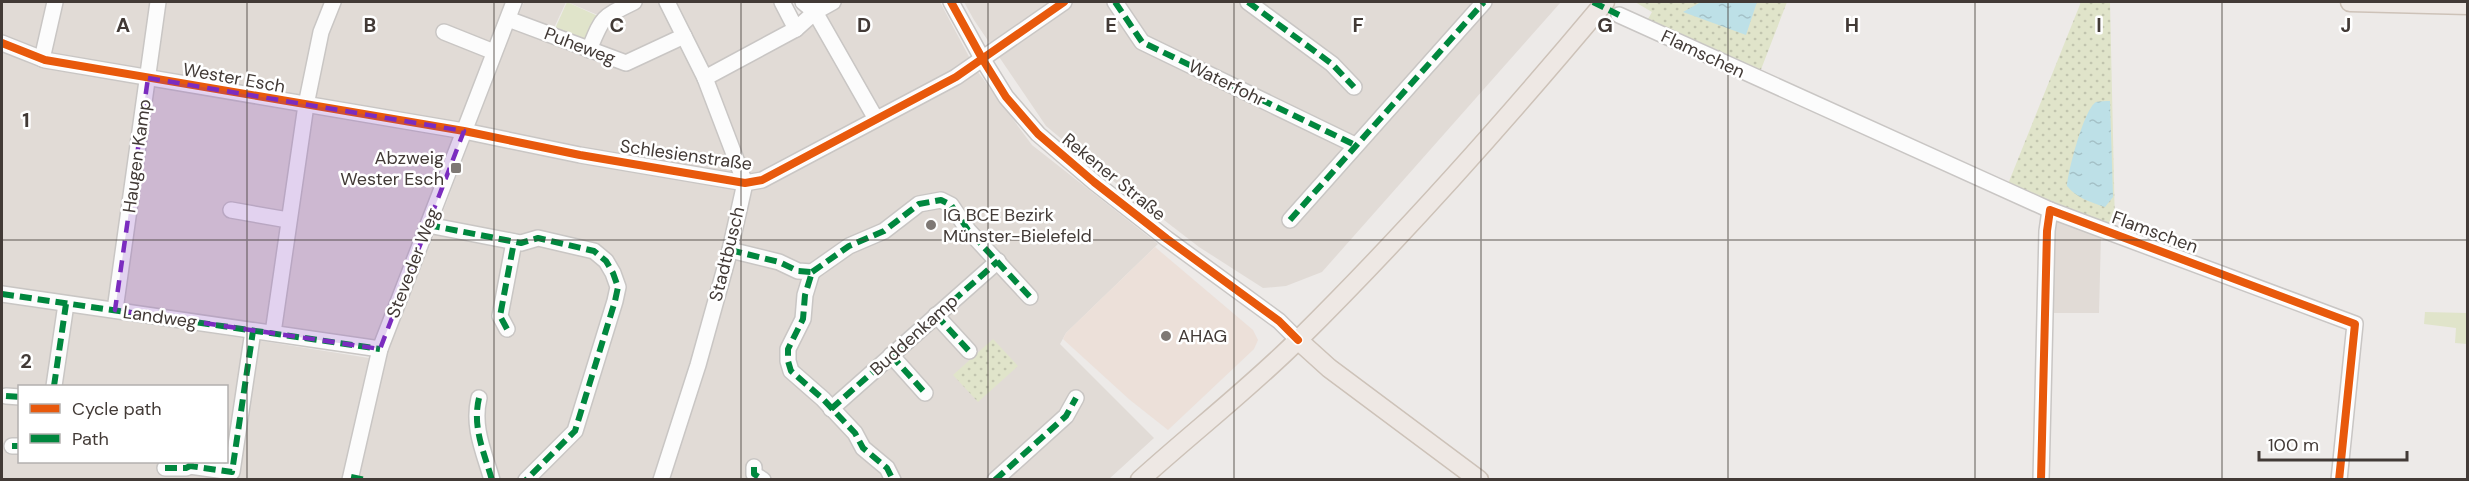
<svg xmlns="http://www.w3.org/2000/svg" width="2469" height="481" viewBox="0 0 2469 481" font-family="'DM Sans',sans-serif">
<defs>
<pattern id="grass-dots" width="8" height="8" patternUnits="userSpaceOnUse" patternTransform="scale(1.5)"><rect width="8" height="8" fill="#e0e4ca"/><path d="M2 2h.1M6 6h.1" fill="none" stroke="#c1c4ae" stroke-width="1.8" stroke-linecap="round"/></pattern>
<pattern id="water-ripples" width="26" height="14" patternUnits="userSpaceOnUse" patternTransform="scale(1.5)"><rect width="26" height="14" fill="#bde0e7"/><path d="M2 4q2-2 4 0t4 0M15 11q2-2 4 0t4 0" fill="none" stroke="#a4c1c7"/></pattern>
</defs>
<rect width="100%" height="100%" fill="#edeae8"/>
<g fill="#e1dbd6" fill-rule="evenodd">
<polygon points="2,2 505,2 375,340 2,287"/>
<polygon points="524,2 566,2 553,30 518,17"/>
<polygon points="567,2 775,2 788,31 840,2 940,2 975,68 1032,145 1158,244 1066,333 1060,344 1154,438 1109,479 359,480 383,360 436,230 513,27 588,56 605,18"/>
<polygon points="964,2 1561,2 1322,272 1286,286 1263,288 1199,247 1099,170 1046,126 974,20"/>
<polygon points="2059,219 2101,235 2099,313 2051,313 2053,224"/>
<path d="M 2,300 L 369,358 L 342,479 L 2,480 ZM 20,386 L 226,386 L 226,462 L 20,462 Z"/>
</g>
<polygon fill="#ece0d9" points="1155,247 1253,330 1258,340 1254,349 1168,430 1130,400 1063,339 1066,333"/>
<g fill="url(#grass-dots)">
<polygon points="1635,2 1787,2 1760,72 1648,19 1652,12"/>
<polygon points="2081,2 2110,2 2115,226 2008,184"/>
<polygon points="993,339 1018,366 978,402 953,375"/>
</g>
<g fill="#e0e4ca">
<polygon points="567,2 600,17 589,45 554,31"/>
<polygon points="2425,312 2467,313 2467,344 2455,343 2456,328 2424,324"/>
</g>
<g fill="url(#water-ripples)">
<polygon points="1701,2 1757,2 1746,35 1683,12"/>
<path d="M 2110,101 L 2113,197 L 2105,207 C 2090,202 2077,198 2067,186 C 2068,171 2084,109 2096,102 C 2100,101 2106,101 2110,101 Z"/>
</g>
<g fill="none" stroke-linecap="round" stroke-linejoin="round">
<g stroke="#c9c6c4" stroke-width="18">
<g id="minor">
<polyline points="782,2 796,29"/>
<polyline points="803,2 815,12 876,119"/>
<polyline points="951,2 983,60 1006,97 1038,134 1094,182 1167,239 1279,321 1298,340"/>
<polyline points="1115,2 1142,42 1355,145"/>
<polyline points="1248,2 1332,64 1354,87"/>
<polyline points="1619,15 2050,210"/>
<polyline points="508,19 626,63 684,36"/>
<polyline points="444,32 494,52"/>
<polyline points="2,43 45,60 464,131 580,155 745,183 762,180 956,77 1064,2"/>
<path d="M 589,50 C 603,16 601,18 634,2"/>
<polyline points="42,59 55,2"/>
<polyline points="705,78 796,29 815,12 833,2"/>
<polyline points="231,210 288,220"/>
<polyline points="1290,220 1484,2"/>
<polyline points="428,225 521,243 538,238 594,251 606,261 613,273 618,287 615,301 575,431 526,480"/>
<polyline points="730,250 779,262 798,271 812,272 805,295 803,319 788,349 788,361 791,371 823,399 855,433 863,448 887,468 893,480"/>
<polyline points="812,272 849,246 884,231 919,204 941,200 951,205 968,230 1030,297"/>
<polyline points="2,294 380,349"/>
<polyline points="115,310 158,2"/>
<polyline points="936,315 969,351"/>
<polyline points="507,329 500,316 514,242"/>
<polyline points="273,333 306,105 321,32 333,2"/>
<polyline points="891,355 925,393"/>
<polyline points="54,386 66,304"/>
<polyline points="6,396 20,397"/>
<path d="M 479,398 C 472,427 484,452 492,480"/>
<polyline points="831,409 998,261"/>
<polyline points="12,446 20,446"/>
<polyline points="191,462 190,466 232,472 253,331"/>
<polyline points="754,467 754,474 763,480"/>
<polyline points="165,468 186,468 190,466"/>
<polyline points="350,480 380,349 514,2"/>
<polyline points="661,480 698,365 730,250 745,183 705,78 667,2"/>
<polyline points="995,480 1066,416 1076,398"/>
<polyline points="2041,480 2047,231 2050,210 2355,324 2339,480"/>
</g>
</g>
<g stroke="#cdc2b8" stroke-width="21">
<g id="major">
<polyline points="2350,2 2468,5"/>
<polyline points="1298,340 1329,368 1479,480"/>
<path d="M 1140,480 C 1193,432 1250,388 1300,338 C 1408,231 1508,118 1605,2"/>
</g>
</g>
<use href="#minor" stroke="#fcfcfc" stroke-width="15"/>
<use href="#major" stroke="#eee8e4" stroke-width="18"/>
<g stroke="#00873e" stroke-width="6" stroke-dasharray="12 6" stroke-linecap="butt">
<polyline points="1115,2 1142,42 1355,145"/>
<polyline points="1248,2 1332,64 1354,87"/>
<polyline points="1593,2 1619,15"/>
<polyline points="1290,220 1484,2"/>
<polyline points="428,225 521,243 538,238 594,251 606,261 613,273 618,287 615,301 575,431 526,480"/>
<polyline points="730,250 779,262 798,271 812,272 805,295 803,319 788,349 788,361 791,371 823,399 855,433 863,448 887,468 893,480"/>
<polyline points="812,272 849,246 884,231 919,204 941,200 951,205 968,230 1030,297"/>
<polyline points="2,294 380,349"/>
<polyline points="936,315 969,351"/>
<polyline points="507,329 500,316 514,242"/>
<polyline points="891,355 925,393"/>
<polyline points="54,386 66,304"/>
<polyline points="6,396 20,397"/>
<path d="M 479,398 C 472,427 484,452 492,480"/>
<polyline points="831,409 998,261"/>
<polyline points="12,446 20,446"/>
<polyline points="191,462 190,466 232,472 253,331"/>
<polyline points="754,467 754,474 763,480"/>
<polyline points="165,468 186,468 190,466"/>
<polyline points="351,477 365,480"/>
<polyline points="995,480 1066,416 1076,398"/>
</g>
<g stroke="#fff" stroke-width="11">
<g id="cycleway">
<polyline points="951,2 983,60 1006,97 1038,134 1094,182 1167,239 1279,321 1298,340"/>
<polyline points="2,43 45,60 464,131 580,155 745,183 762,180 956,77 1064,2"/>
<polyline points="2041,480 2047,231 2050,210 2355,324 2339,480"/>
</g>
</g>
<use href="#cycleway" stroke="#e8590c" stroke-width="8"/>
</g>
<path fill="#7b2cbf" fill-opacity="0.2" stroke="#7b2cbf" stroke-width="4.5" stroke-dasharray="12 8" stroke-linejoin="round" d="M 148,78 L 464,131 L 380,349 L 115,310 Z"/>
<path fill="none" stroke="#423a36" stroke-width="1.5" stroke-opacity="0.55" d="M 247,2 L 247,480M 494,2 L 494,480M 741,2 L 741,480M 988,2 L 988,480M 1234,2 L 1234,480M 1481,2 L 1481,480M 1728,2 L 1728,480M 1975,2 L 1975,480M 2222,2 L 2222,480M 2,240 L 2468,240"/>
<g fill="#7e7874" stroke="#fff" stroke-width="2">
<rect x="450" y="162" width="12" height="12" rx="3"/>
<circle cx="931" cy="225" r="6"/>
<circle cx="1166" cy="336" r="6"/>
</g>
<g text-anchor="middle" stroke-width="5" stroke-linejoin="round" paint-order="stroke">
<g font-size="18" fill="#423a36" stroke="#fff">
<text transform="translate(580 46) rotate(21)" y="6">Puheweg</text>
<text transform="translate(1703 54) rotate(25)" y="6">Flamschen</text>
<text transform="translate(234 78) rotate(10)" y="6">Wester Esch</text>
<text transform="translate(1227 83) rotate(26)" y="6">Waterfohr</text>
<text transform="translate(686 155) rotate(8)" y="6">Schlesienstraße</text>
<text transform="translate(137 156) rotate(-82)" y="6">Haugen Kamp</text>
<text transform="translate(1114 177) rotate(39)" y="6">Rekener Straße</text>
<text transform="translate(2155 232) rotate(20)" y="6">Flamschen</text>
<text transform="translate(727 254) rotate(-76)" y="6">Stadtbusch</text>
<text transform="translate(413 263) rotate(-69)" y="6">Steveder Weg</text>
<text transform="translate(160 317) rotate(8)" y="6">Landweg</text>
<text transform="translate(914 335) rotate(-42)" y="6">Buddenkamp</text>
</g>
<g font-size="18" fill="#423a36" stroke="#fff" text-anchor="start">
<text x="444" y="164" text-anchor="end">Abzweig<tspan x="444" dy="21">Wester Esch</tspan></text>
<text x="943" y="221">IG BCE Bezirk<tspan x="943" dy="21">Münster-Bielefeld</tspan></text>
<text x="1178" y="342">AHAG</text>
</g>
</g>
<g font-size="20" text-anchor="middle" font-weight="bold" fill="#423a36" stroke="#fff" stroke-width="5" stroke-linejoin="round" paint-order="stroke">
<text x="123" y="32">A</text>
<text x="370" y="32">B</text>
<text x="617" y="32">C</text>
<text x="864" y="32">D</text>
<text x="1111" y="32">E</text>
<text x="1358" y="32">F</text>
<text x="1605" y="32">G</text>
<text x="1852" y="32">H</text>
<text x="2099" y="32">I</text>
<text x="2346" y="32">J</text>
<text x="26" y="127">1</text>
<text x="26" y="368">2</text>
</g>
<rect width="2469" height="481" fill="none" stroke="#423a36" stroke-width="6"/>
<rect x="18" y="385" width="210" height="78" fill="#ffffff" stroke="#b3b0af" stroke-width="1.5"/>
<rect x="30" y="404" width="30" height="9" fill="#e8590c" stroke="#b3b0af" stroke-width="1.5"/>
<text x="72" y="415" font-size="18" fill="#423a36">Cycle path</text>
<rect x="30" y="434" width="30" height="9" fill="#00873e" stroke="#b3b0af" stroke-width="1.5"/>
<text x="72" y="445" font-size="18" fill="#423a36">Path</text>
<path d="M2259 451v9h148v-9" fill="none" stroke="#423a36" stroke-width="3"/>
<text x="2268" y="451" font-size="18" fill="#423a36" stroke="#ffffff" stroke-width="4.5" paint-order="stroke">100 m</text>
</svg>
